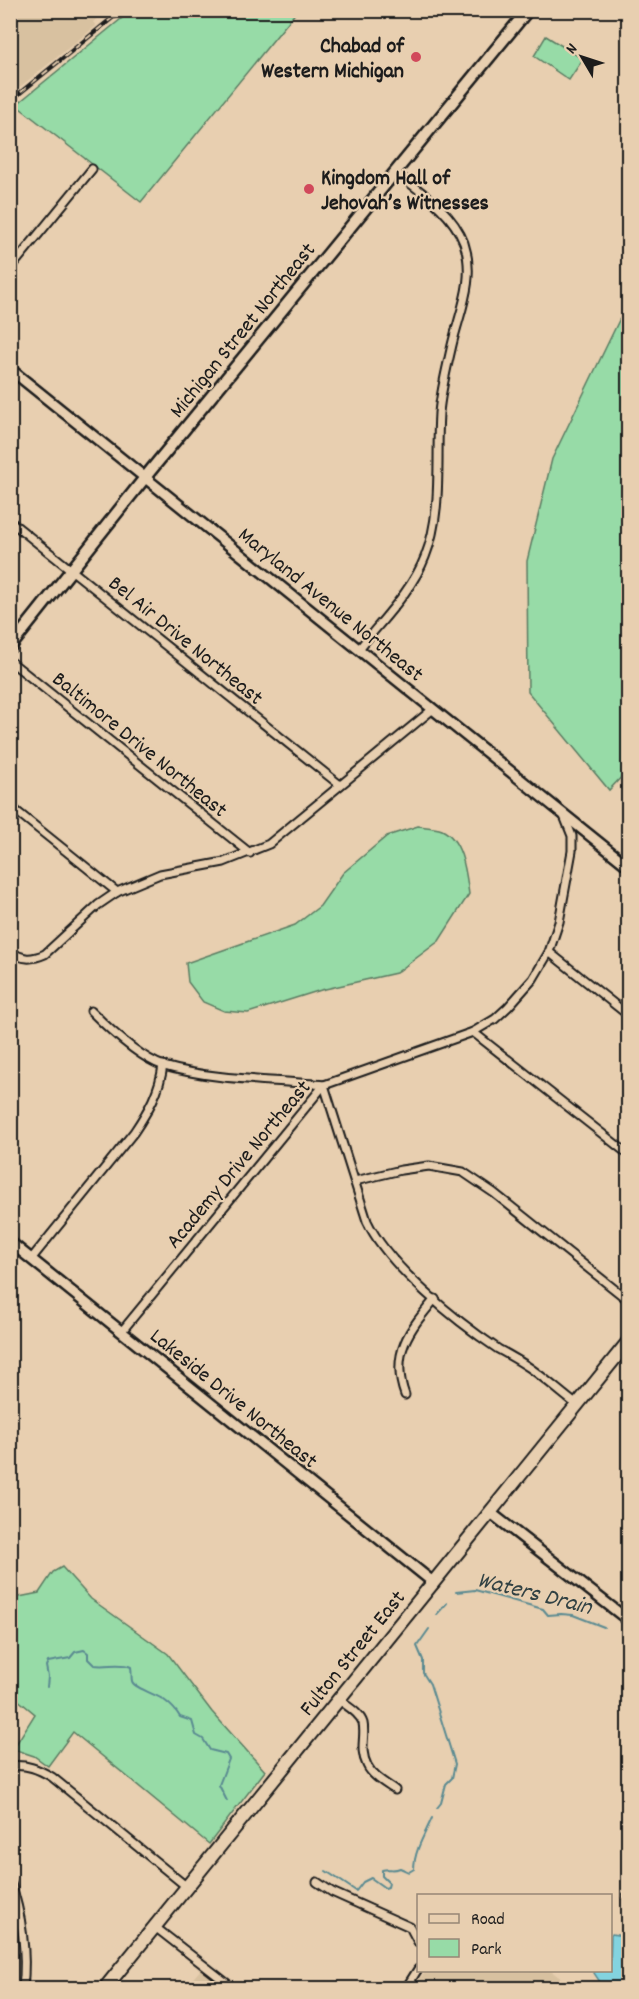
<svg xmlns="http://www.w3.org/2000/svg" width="639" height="1999" viewBox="0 0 639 1999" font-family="Dekko,sans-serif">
<rect width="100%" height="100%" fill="#e8cfb0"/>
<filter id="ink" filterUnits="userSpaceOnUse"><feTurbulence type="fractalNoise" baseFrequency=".0167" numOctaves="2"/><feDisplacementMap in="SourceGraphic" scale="12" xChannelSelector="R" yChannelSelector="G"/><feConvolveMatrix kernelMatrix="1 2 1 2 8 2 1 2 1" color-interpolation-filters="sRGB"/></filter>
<g filter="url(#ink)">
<g fill="#d8c1a0">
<polygon points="11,10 106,10 106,11 93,22 96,26 11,94"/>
<polygon points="201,1969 225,1988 185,1988"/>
<polygon points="426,1971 551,1971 574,1988 412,1988"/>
</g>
<g fill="#97dba7" stroke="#5a7c62" stroke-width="1.5">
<polygon points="132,10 297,11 141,202 16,105"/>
<polygon points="546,36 583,59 569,80 534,56"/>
<polygon points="628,308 628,770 609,790 528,692 527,561 552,459 623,312"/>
<path d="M 418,826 C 425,827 435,827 442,830 C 463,840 466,873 469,894 L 439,941 L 396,973 L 321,990 L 248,1013 L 224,1011 L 203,1002 L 188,982 L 186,963 L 295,925 L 320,906 L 343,873 L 387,836 Z"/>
<polygon points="62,1567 91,1599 168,1654 212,1712 265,1771 209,1844 73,1732 48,1766 34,1756 13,1749 35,1714 11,1694 11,1597 14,1598 39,1593 53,1572"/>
</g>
<polygon fill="#83d3df" stroke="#5a8a91" stroke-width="1.5" points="612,1934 622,1936 628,1947 628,1988 604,1988 594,1973 595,1971 610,1970 611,1936"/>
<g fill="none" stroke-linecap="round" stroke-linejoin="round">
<g stroke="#5a8a91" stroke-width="2">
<polyline points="456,1592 475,1590 543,1609 548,1615 561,1614 573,1615 604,1627"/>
<polyline points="437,1614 447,1603"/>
<polyline points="429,1629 417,1646 423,1660 423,1673 430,1684 455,1764 452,1778 446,1784 441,1803 437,1808"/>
<path d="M 47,1687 L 48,1677 L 46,1666 L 48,1662 L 70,1658 L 75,1652 L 84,1650 L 88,1653 L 88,1659 L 94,1665 C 107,1667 120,1662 131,1667 C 132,1672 131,1677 132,1681 C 133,1688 158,1695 164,1700 C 171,1705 176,1710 180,1717 L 192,1721 L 196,1735 L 203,1739 L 210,1750 L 226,1754 L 229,1759 L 219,1785 L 227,1801"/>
<path d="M 326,1871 L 356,1891 L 363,1882 L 371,1878 L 385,1888 L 388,1887 L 389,1883 L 382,1876 L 382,1870 C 389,1868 394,1871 400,1868 L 409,1872 L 414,1869 C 414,1851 425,1834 432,1818"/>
</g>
<g stroke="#1c1c1c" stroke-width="11">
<g id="minor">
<polyline points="10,269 92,169"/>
<polyline points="10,521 340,785"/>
<path d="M 359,649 C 381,621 412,591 425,557 C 443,512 436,460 439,413 C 441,390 447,367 452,345 C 460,311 476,279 464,243 C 452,211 421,192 395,172"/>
<polyline points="10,661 250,853"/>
<polyline points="10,806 117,892"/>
<path d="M 10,951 C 23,960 31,960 45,954 L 98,905 L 117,892 L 160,874 L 224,862 L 269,844 L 433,709"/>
<polyline points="549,952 628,1015"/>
<path d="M 91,1011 C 109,1029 140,1058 164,1066 C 211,1080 274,1080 324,1085 L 367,1221 C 388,1266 456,1321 498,1349 C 509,1355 520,1361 530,1368 C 546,1379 561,1393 577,1405"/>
<polyline points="473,1032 628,1154"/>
<polyline points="355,1181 401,1170 429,1166 463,1172 494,1193 628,1300"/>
<path d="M 32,1258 L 134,1132 C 148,1111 160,1091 163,1065"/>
<polyline points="122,1331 324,1085 473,1032 495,1019 508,1007 533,979 549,952 559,922 572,851 572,836 564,816"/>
<path d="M 405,1395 C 390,1354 409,1330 435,1299"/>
<path d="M 339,1700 C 347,1706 360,1713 363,1723 C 366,1737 359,1749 367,1765 C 372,1776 385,1783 395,1790"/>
<path d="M 10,1766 C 27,1764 38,1769 52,1777 L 187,1887"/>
<path d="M 10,1881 C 22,1914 27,1954 23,1988"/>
<polyline points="317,1882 332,1892 410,1927 418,1942"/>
<polyline points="627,1896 628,1897"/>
<polyline points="155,1927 233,1988"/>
<polyline points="406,1988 418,1969"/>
</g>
</g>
<g stroke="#1c1c1c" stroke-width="14">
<g id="tertiary">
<polyline points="10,369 628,866"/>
<polyline points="10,1242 434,1583"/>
<polyline points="491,1513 628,1620"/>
</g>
</g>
<g stroke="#1c1c1c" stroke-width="15">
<polyline id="secondary" points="10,647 151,470 528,10"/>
</g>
<g stroke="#1c1c1c" stroke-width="16">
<polyline id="primary" points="105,1988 628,1342"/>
</g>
<use href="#minor" stroke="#e8cfb0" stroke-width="7"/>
<use href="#tertiary" stroke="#e8cfb0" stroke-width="9"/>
<use href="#secondary" stroke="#e8cfb0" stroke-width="10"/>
<use href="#primary" stroke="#e8cfb0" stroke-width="12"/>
<g stroke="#1c1c1c" stroke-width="4.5">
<polyline id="rail" points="10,101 122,10"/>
</g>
<use href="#rail" stroke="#e8cfb0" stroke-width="2" stroke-dasharray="7" stroke-linecap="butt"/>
</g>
</g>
<g fill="#d1495b" stroke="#e8cfb0" stroke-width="2">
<circle cx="416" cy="57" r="6"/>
<circle cx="309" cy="189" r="6"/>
</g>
<g text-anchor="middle" stroke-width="4.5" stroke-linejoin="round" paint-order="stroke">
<g font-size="22" font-weight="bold" fill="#1c1c1c" stroke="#e8cfb0" text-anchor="end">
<text x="404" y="52">Chabad of<tspan x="404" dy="25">Western Michigan</tspan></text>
<text x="321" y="184" text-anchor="start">Kingdom Hall of<tspan x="321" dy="25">Jehovah’s Witnesses</tspan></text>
</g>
<g font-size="22" fill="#1c1c1c" stroke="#e8cfb0">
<text transform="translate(241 329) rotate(-51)" y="8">Michigan Street Northeast</text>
<text transform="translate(332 603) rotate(39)" y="8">Maryland Avenue Northeast</text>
<text transform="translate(187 639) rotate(39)" y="8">Bel Air Drive Northeast</text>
<text transform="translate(141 743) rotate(39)" y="8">Baltimore Drive Northeast</text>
<text transform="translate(237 1163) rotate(-50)" y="8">Academy Drive Northeast</text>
<text transform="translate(235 1397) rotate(39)" y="8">Lakeside Drive Northeast</text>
<text transform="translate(351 1652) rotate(-51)" y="8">Fulton Street East</text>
</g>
<g font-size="24" font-style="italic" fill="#314143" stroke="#e8cfb0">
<text transform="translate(535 1592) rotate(14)" y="8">Waters Drain</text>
</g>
</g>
<rect width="639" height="1999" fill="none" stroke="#e8cfb0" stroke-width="36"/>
<rect x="18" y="18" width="603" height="1963" fill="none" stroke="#1c1c1c" stroke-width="2" filter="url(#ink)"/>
<rect x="417" y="1894" width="195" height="78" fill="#e8cfb0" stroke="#968775" stroke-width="1.5"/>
<rect x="429" y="1914" width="30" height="9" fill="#e8cfb0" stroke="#968775" stroke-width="1.5"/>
<text x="471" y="1924" font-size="18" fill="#1c1c1c">Road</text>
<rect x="429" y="1939" width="30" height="18" fill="#97dba7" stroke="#968775" stroke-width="1.5"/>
<text x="471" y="1954" font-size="18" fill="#1c1c1c">Park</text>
<g transform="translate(582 57) rotate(309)" stroke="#e8cfb0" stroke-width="4.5" paint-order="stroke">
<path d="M0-4.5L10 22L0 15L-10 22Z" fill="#1c1c1c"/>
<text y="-9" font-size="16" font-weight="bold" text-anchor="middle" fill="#1c1c1c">N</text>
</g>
</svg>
